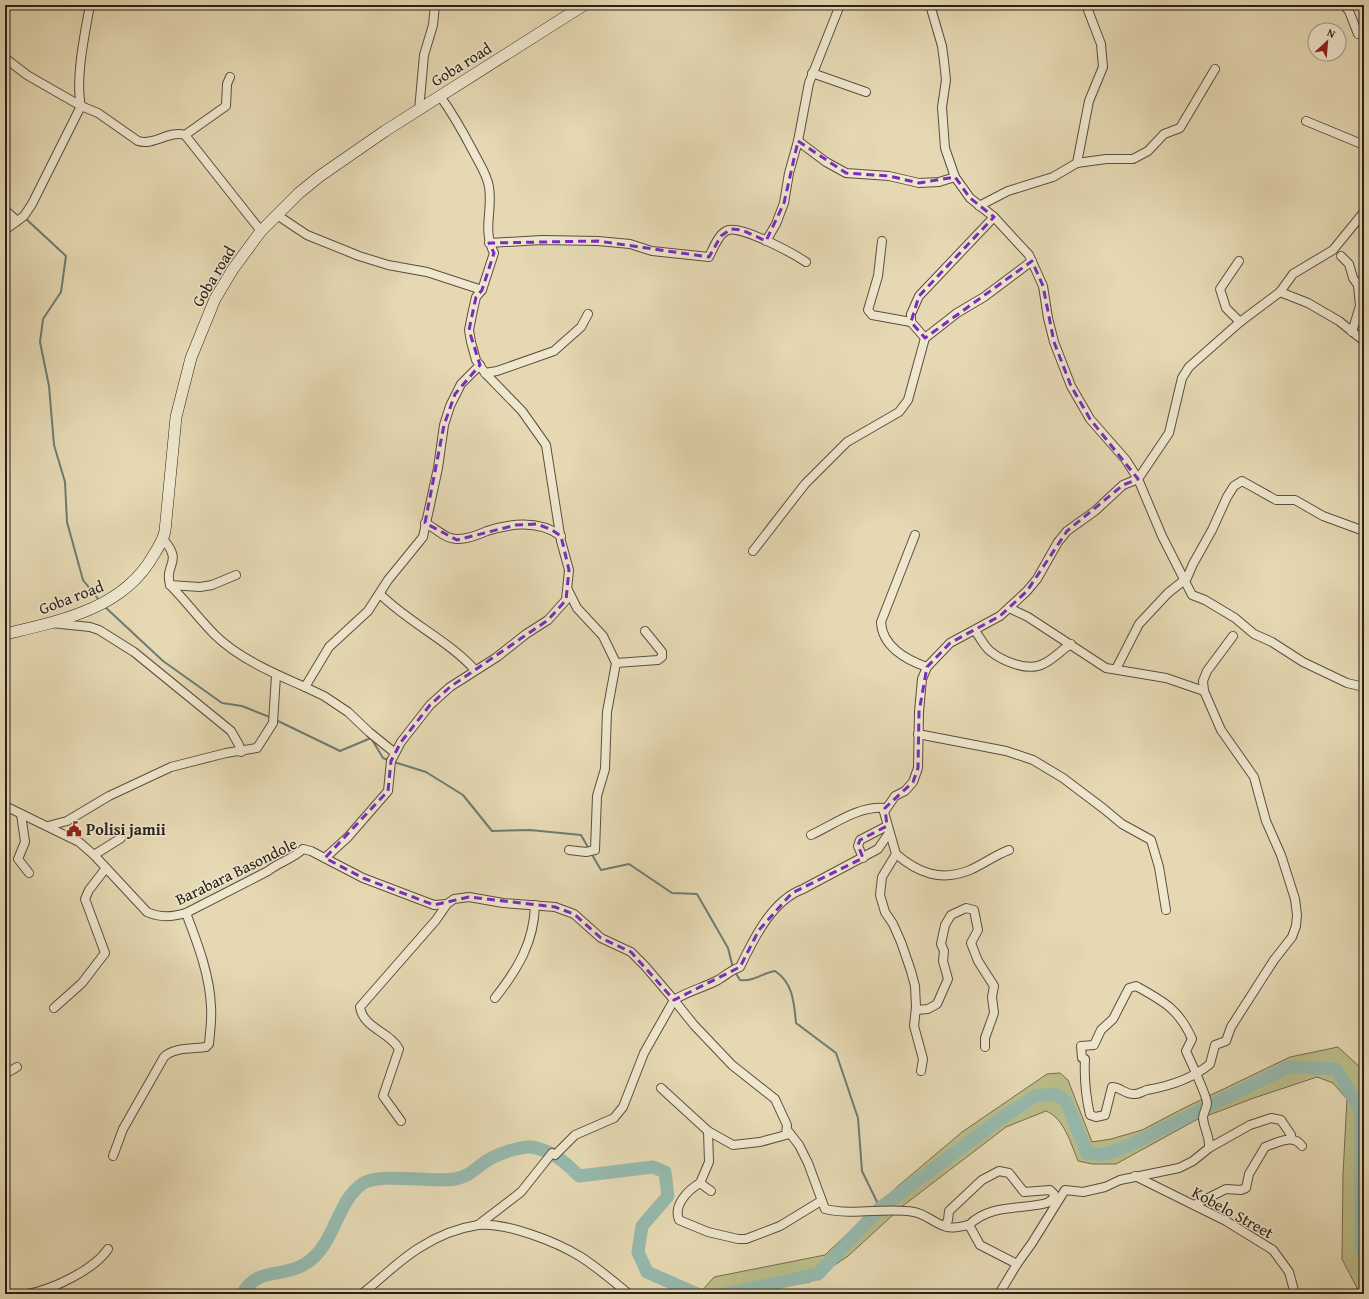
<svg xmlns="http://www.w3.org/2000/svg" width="1369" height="1299" viewBox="0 0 1369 1299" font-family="'Gentium Book Plus',serif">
<rect width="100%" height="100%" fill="#e5d8b2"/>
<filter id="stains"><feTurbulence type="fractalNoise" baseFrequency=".005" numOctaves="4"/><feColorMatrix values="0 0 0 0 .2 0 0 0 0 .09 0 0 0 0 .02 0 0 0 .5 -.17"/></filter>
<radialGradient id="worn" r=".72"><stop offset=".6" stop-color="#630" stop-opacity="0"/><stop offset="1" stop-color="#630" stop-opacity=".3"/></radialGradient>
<path fill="#babd89" stroke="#726e52" d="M 1338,1047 L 1362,1069 L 1364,1079 L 1364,1294 L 1360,1294 L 1342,1259 L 1343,1174 L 1347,1099 L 1333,1083 L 1317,1077 L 1254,1098 L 1196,1120 L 1116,1164 L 1092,1164 L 1078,1161 C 1071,1144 1064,1118 1046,1111 L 1006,1127 L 904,1205 L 848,1256 L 810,1282 L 741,1294 L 699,1294 L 714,1277 L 825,1255 L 897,1187 L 962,1132 L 1047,1074 L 1060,1073 L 1068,1080 L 1092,1142 L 1111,1139 L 1142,1130 L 1184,1108 L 1290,1057 Z"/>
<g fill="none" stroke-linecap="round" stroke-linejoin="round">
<g stroke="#6b7c72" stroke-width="2">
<polyline points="25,218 66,256 61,292 43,319 40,342 49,386 54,445 65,482 67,522 83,580 99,600"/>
<polyline points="104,606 163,661 222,703 242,706 272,718"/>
<polyline points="276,720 340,751 371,738 383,758 388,760"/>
<polyline points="394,762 426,772 463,795 492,831 530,830 581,835 589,849"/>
<polyline points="591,853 601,870 629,864 672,893 697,894 728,948 733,968"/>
<path d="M 735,972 L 740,980 C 754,982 762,973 775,971 C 793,983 794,1002 796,1023 L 836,1053 L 858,1118 L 862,1171 L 880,1208"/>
</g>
<g stroke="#96b9ad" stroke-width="13">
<path d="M 242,1294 C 259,1266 280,1279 305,1264 C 335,1246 336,1202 362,1184 C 381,1172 430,1183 455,1179 C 471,1176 475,1168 488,1160 C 497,1154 521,1146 531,1147 C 552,1150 565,1162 579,1176 L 653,1167 L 665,1172 L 668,1196 L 642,1226 L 638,1252 L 647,1272 L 697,1294"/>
<polyline points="726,1294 818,1274 880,1208 999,1120 1035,1096 1055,1094 1066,1101 1087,1153 1103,1155 1128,1146 1289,1067 1336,1069 1361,1111 1361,1249 1364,1252"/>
</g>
<g stroke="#5a4e40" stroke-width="10">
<g id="street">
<polyline points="930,5 942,46 944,61 946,80 942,107 945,148 955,177 970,198 994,217 1029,255 1043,286 1048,318 1054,342 1071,386 1090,419 1126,460 1138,479 1162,536 1192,595 1205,600 1235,618 1254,634 1272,642 1303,662 1347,683 1364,687"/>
<polyline points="1344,5 1349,11 1358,34"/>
<path d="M 5,58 L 27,75 L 81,106 L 98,113 L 138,141 C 154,146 169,130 185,135 L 261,231"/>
<polyline points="812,73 866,92"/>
<polyline points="419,110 424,55 433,25 435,5"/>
<polyline points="1306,121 1364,145"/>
<polyline points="185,135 226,106 227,84 230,77"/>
<polyline points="798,141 826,162 846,173 889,176 919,183 939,182 955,177"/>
<polyline points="1077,163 1089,101 1103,67 1101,44 1086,5"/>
<polyline points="979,206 1008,191 1053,177 1077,163 1106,159 1133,159 1148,151 1164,134 1180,128 1215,69"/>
<polyline points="5,210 17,221"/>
<polyline points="277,215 307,235 359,256 388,265 427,272 482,290"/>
<path d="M 5,230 L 24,216 L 32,204 L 81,106 C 75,78 85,33 90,5"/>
<polyline points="766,241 776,224 784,203 789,173 798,141 809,83 840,5"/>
<polyline points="882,241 878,276 868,310 872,315 911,322"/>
<path d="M 489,243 L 542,240 L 598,241 L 630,244 L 652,251 L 709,257 C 713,249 718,235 726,231 C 738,223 794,254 806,262"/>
<polyline points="1341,256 1349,264 1353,278 1358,285 1360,306 1352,332"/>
<polyline points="1239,261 1220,289 1226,308 1240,322"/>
<polyline points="1280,292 1308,303 1339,321 1364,341"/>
<polyline points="925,338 911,322 911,314 919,296 994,217"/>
<polyline points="485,373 497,371 554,351 581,327 588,314"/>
<polyline points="1364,458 1364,459"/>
<path d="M 425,523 C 436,528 446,540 458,539 C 468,539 478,535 487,531 C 512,523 539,520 561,536"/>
<path d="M 915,535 L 881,622 C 882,646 906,660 927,667"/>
<path d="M 163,539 C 184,563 164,563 170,585 C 186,601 199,619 215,635 C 238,658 275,674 305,687 L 329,647 L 368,611 L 388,580 L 423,537 L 438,468 L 444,425 L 450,406 L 461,384 L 480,365"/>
<polyline points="753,551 805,484 847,442 899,412 908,400 925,338 957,313 984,297 1032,261"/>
<polyline points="170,585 200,587 212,585 236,575"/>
<polyline points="568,590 577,608 603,636 616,663 607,712 605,769 597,796 595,850 586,852 569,850"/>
<path d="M 380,594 C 409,623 448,640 475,670"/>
<polyline points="1009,608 1028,617 1106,668 1166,678 1204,691"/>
<polyline points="51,623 90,627 99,630 134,652 231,731 239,745 241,752"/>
<path d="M 975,631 C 980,637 984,646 990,651 C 1002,661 1028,672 1043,664 C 1054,659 1061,650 1071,644"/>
<polyline points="616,663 658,660 662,657 662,652 645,631"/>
<polyline points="1116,669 1139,624 1168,593 1187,578 1193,564 1212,530 1227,497 1234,486 1242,481 1276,500 1295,500 1323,516 1364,531"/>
<polyline points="305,687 324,696 348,712 369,732 395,753"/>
<polyline points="918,734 1006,751 1033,760 1063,778 1104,809 1122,824 1151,840 1159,867 1166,910"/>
<path d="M 5,806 L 79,842 L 94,855 L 147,912 C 161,918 172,917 186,913 L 268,871 C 279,862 293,859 303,849 L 311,851 L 363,878 L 434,905 L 447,904 L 454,899 L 469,897 L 503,903 L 555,907 L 574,914 L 601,938 L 631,952 L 645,966 L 674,1000 L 644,1053 L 623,1107 L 614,1118 L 575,1135 L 555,1155 L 552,1153 L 521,1192 L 478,1225"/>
<polyline points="21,814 25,842 18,859 29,873"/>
<polyline points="48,826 67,821 109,796 171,767 226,753 257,748 273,723 276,675"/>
<path d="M 811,835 C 835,824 857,806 885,808"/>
<path d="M 896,854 C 918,873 941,882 970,870 C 984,864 995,855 1009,850"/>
<polyline points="94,855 121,838"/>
<path d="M 325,858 L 348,837 L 388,791 L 391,761 L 401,742 L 430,705 L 450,687 L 497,657 L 526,634 L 548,620 L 566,600 L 569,570 L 561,541 L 546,445 L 522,411 L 485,373 L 476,360 L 471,342 L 469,330 L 473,310 L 476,297 L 482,290 L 494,253 C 482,229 493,211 489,187 C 487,174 479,163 473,151 C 463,132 453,114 440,96"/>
<polyline points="863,858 858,846 860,840 887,826"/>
<path d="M 495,998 C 518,969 534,942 535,905"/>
<polyline points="54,1008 82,983 105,953 85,899 89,890 106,868"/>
<polyline points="916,1010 928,1009 937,1004 948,979 943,961 944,951 941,944 945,925 951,915 966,908 974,910 978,930 971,943 978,961 994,986 992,997 994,1013 985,1038 985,1047"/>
<polyline points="921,1071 923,1059 914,1026 916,1007 915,986 911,971 901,942 893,924 885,912 880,895 882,877 896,854 884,812 895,796 905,791 913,782 918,768 919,712 922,679 927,667 950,643 1000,616 1027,591 1037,579 1058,542 1067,531 1095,511 1123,485 1138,479 1169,433 1182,378 1189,367 1240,322 1280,292 1293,274 1333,250 1364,212"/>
<polyline points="5,1074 17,1067"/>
<path d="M 661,1088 L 708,1131 L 733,1145 L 760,1142 L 786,1135 L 787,1125 L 775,1099 L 732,1065 L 694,1025 L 674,1000 C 688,991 703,988 718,980 C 725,976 731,970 740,967 C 753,940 772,900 803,889 L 878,849 L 889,833"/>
<path d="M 401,1121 L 383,1096 L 399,1049 C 390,1032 363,1028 360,1007 L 436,920 L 447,904"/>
<polyline points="708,1131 709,1162 700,1183 711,1191"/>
<path d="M 788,1131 L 799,1145 L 808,1163 L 825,1209 C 854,1216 885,1207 914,1212 C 926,1214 935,1224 947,1227 C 953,1229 963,1226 969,1225 L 980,1245 L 1017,1264 L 999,1294"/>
<polyline points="1209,1148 1250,1125 1271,1118 1281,1120 1291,1135 1291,1138"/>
<path d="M 113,1156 L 123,1129 L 164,1057 C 173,1047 194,1049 206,1047 L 209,1044 C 210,1032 212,1019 211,1007 C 210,975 197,942 186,913"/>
<polyline points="1135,1176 1226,1221 1273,1250 1289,1272 1295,1294"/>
<path d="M 700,1183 C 688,1190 673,1205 679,1220 L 708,1232 L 738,1239 L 746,1239 L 780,1226 L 821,1201"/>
<path d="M 1194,1205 L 1226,1189 L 1241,1190 L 1246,1188 L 1249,1174 L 1265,1147 C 1276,1143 1293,1133 1302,1146"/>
<path d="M 945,1226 L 948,1220 L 949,1211 L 982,1180 L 999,1171 L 1009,1173 L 1024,1192 L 1050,1190 L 1054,1194 L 1053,1199 L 1047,1203 C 1020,1210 990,1204 969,1225"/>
<path d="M 1017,1264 L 1032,1243 L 1065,1190 L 1083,1192 L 1105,1187 L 1120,1180 L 1179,1168 L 1193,1161 L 1209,1148 C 1210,1135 1204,1130 1203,1118 C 1203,1113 1207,1108 1207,1103 C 1207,1096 1190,1060 1186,1051 L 1192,1039 C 1179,1009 1163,1001 1136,986 L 1129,988 L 1113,1019 L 1101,1030 L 1094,1045 L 1081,1046 L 1082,1058 L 1085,1059 C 1084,1078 1086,1097 1090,1115 L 1096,1117 L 1105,1115 L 1112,1087 C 1121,1087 1125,1095 1135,1094 C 1139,1094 1143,1091 1147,1090 C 1170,1086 1192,1079 1210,1064 L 1215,1045 L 1226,1041 L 1231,1027 L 1274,960 L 1292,937 L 1296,926 L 1297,915 L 1295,899 L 1281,855 L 1266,821 L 1254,777 L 1221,730 L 1204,691 L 1203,681 L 1207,671 L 1233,636"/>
<path d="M 28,1294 C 53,1289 94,1270 108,1249"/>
<path d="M 362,1294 C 381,1279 398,1261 419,1248 C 436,1237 458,1228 478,1225 C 506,1222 557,1242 581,1257 C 598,1268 613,1281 629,1294"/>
</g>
</g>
<g stroke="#2b201a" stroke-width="12">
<path id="secondary" d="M 5,634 C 60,621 123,609 153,556 C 158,548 163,541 165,531 L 176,417 L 191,358 L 215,299 L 233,269 L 261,231 L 299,193 L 320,176 L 385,131 L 584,5"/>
</g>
<use href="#street" stroke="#eee6cd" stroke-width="8"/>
<use href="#secondary" stroke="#eee6cd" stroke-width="11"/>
</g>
<path fill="none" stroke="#7b2cbf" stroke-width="3" stroke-dasharray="8 5" stroke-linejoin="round" d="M 798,141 L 846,173 L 889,176 L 919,183 L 955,177 L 970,198 L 994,217 L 919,296 L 911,322 L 925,338 L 1032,261 L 1043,286 L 1054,342 L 1071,386 L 1090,419 L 1138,479 L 1123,485 L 1067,531 L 1027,591 L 1000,616 L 950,643 L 927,667 L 919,712 L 918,768 L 913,782 L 885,808 L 887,826 L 860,840 L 858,845 L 863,858 L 792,893 L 759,930 L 740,967 L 674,1000 L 631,952 L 601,938 L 574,914 L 555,907 L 469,897 L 434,905 L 363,878 L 325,858 L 388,791 L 391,761 L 401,742 L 430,705 L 450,687 L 548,620 L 566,600 L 569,570 L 561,536 L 552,530 L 537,524 L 516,525 L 457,540 L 425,523 L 444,425 L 455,394 L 480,365 L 469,330 L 476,297 L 482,290 L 494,253 L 489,243 L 598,241 L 709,257 L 721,236 L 731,229 L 742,230 L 766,241 L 784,203 Z"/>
<defs>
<g id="civic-bare" transform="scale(1.2)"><path d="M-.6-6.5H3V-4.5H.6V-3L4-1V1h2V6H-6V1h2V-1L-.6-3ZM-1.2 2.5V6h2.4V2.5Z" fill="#8f2418" stroke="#eee6cd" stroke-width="2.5" paint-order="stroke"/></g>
</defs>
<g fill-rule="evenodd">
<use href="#civic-bare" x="74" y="829"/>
</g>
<g text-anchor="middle" stroke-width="3" stroke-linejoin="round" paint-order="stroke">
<g font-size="16" fill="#2b201a" stroke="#eee6cd">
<text transform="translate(461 64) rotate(-32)" y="6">Goba road</text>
<text transform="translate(213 276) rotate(-59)" y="6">Goba road</text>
<text transform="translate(71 597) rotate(-21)" y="6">Goba road</text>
<text transform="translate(236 871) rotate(-26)" y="6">Barabara Basondole</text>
<text transform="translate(1233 1212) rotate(29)" y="6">Kobelo Street</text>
</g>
<g font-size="16" font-weight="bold" fill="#2b201a" stroke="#eee6cd" text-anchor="start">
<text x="86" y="835">Polisi jamii</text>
</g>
</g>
<rect width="1369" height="1299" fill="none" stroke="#e5d8b2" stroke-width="20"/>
<rect x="6" y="6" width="1357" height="1287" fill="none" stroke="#2b201a" stroke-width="2"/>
<rect x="10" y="10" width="1349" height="1279" fill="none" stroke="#2b201a"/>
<g transform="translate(1327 42) rotate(26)"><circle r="19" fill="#eee6cd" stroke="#a09785"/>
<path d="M0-3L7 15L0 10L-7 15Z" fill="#8f2418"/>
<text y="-6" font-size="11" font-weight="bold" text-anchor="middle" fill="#2b201a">N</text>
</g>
<rect width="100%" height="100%" filter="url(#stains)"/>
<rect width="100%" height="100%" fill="url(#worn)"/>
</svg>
